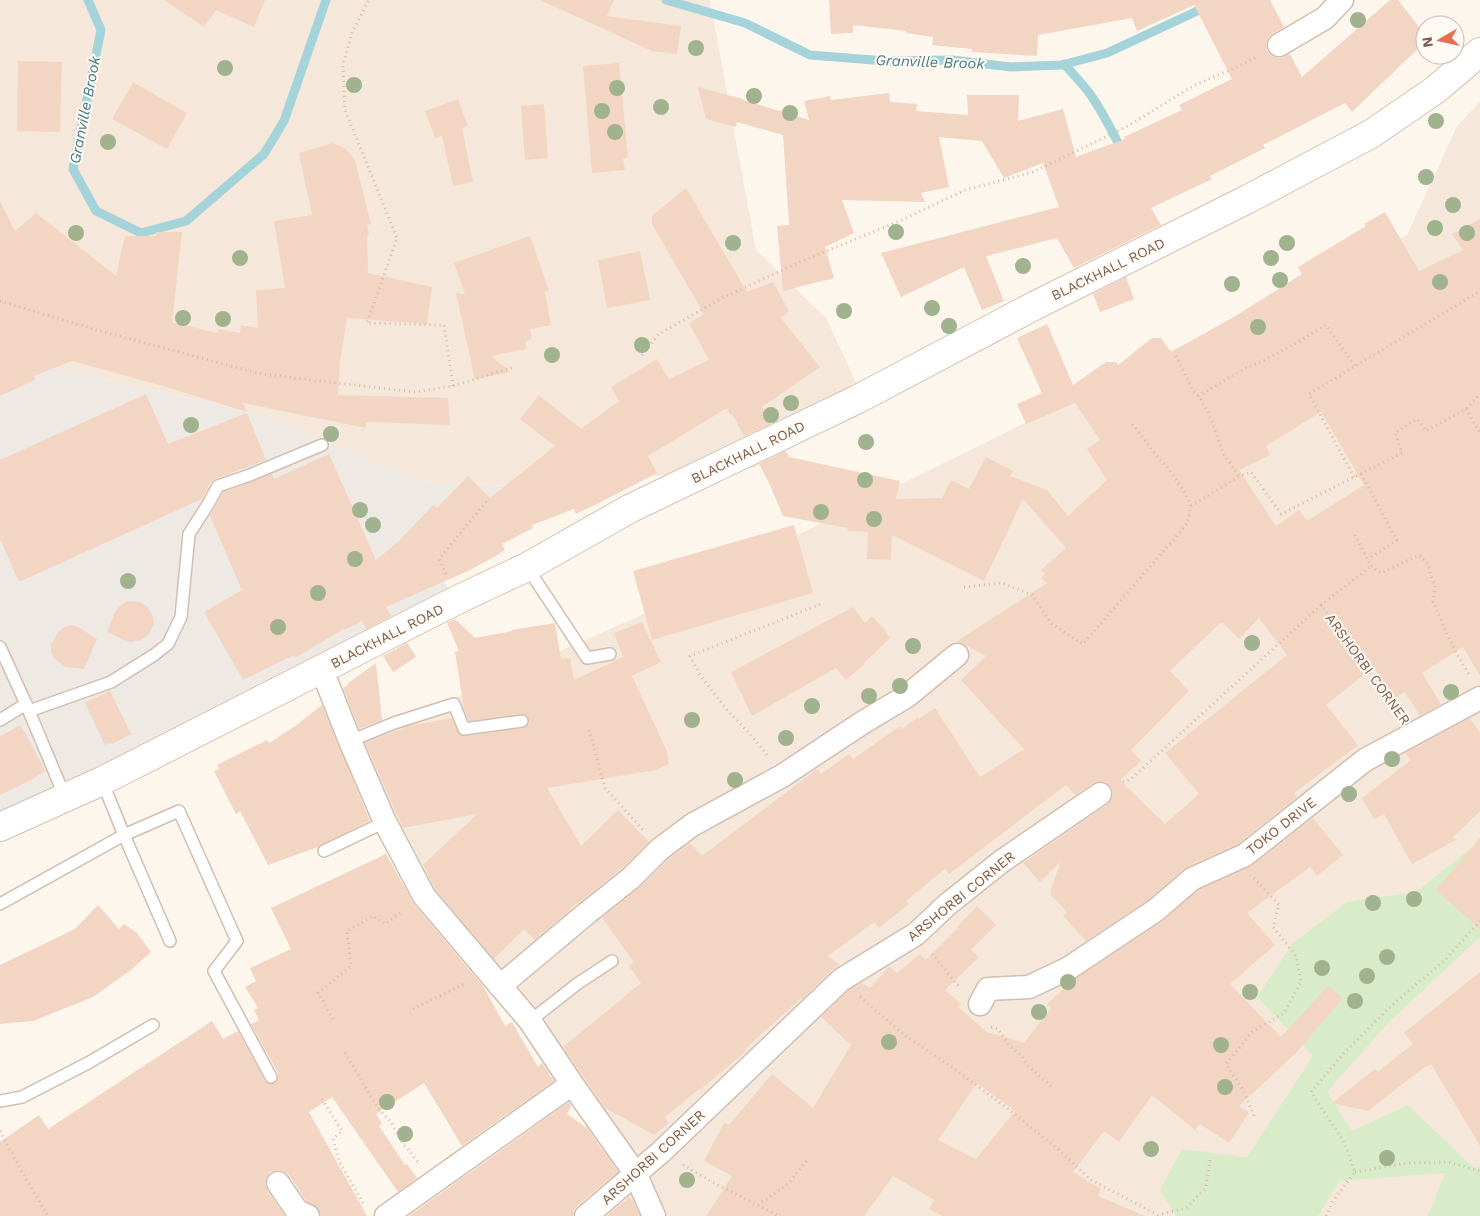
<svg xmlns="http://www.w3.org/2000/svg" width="1480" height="1216" viewBox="0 0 1480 1216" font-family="'Work Sans',sans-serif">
<rect width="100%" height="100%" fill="#fdf6ec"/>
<g fill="#f5e8da">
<polygon points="0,0 710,0 756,250 826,318 868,408 753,468 522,487 419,481 345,449 255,413 0,356"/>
<polygon points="1480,102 1480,1216 636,1216 566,1075 469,959 351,744 644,614 680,593 1407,235 1457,126"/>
</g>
<polygon fill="#efe9e4" points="0,356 255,413 345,449 419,481 522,487 443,579 457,605 0,825"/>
<polygon fill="#d8ecc9" points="1480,841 1480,937 1389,1022 1327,1092 1352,1131 1408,1105 1474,1168 1480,1166 1480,1216 1428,1216 1445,1173 1339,1181 1318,1216 1176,1216 1160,1190 1182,1149 1247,1157 1313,1056 1257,997 1293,943 1347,902 1416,892"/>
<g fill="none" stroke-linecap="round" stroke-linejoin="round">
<g stroke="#a5d3da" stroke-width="9">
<polyline points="88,0 101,30 73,169 96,211 141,233 186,221 264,154 284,121 326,0"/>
<polyline points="666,0 745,23 810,55 886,61 952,60 1011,67 1062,65 1107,53 1221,0"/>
<path d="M 1064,64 C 1073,74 1082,83 1090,94 C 1103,112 1112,132 1123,152"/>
</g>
</g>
<g fill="#f3d5c3" fill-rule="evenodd">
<polygon points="164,0 265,0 254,27 216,10 204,27"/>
<polygon points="540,0 614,0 607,16 681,26 677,54 652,51"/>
<polygon points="829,0 1270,0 1284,27 1272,34 1268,38 1266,45 1267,51 1272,56 1279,58 1290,54 1302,77 1390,0 1398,0 1425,35 1425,42 1352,112 1345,103 1263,145 1265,148 1210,176 1212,179 1151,208 1161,225 1074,268 1057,238 986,256 1004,301 982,310 964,267 901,297 881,253 1059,207 1043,163 1004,178 982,141 939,137 949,187 921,193 925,202 842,200 854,233 825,247 834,278 783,291 777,226 789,225 783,135 737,122 736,127 706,119 698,87 743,99 743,100 809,120 804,101 830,96 831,100 889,93 890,102 917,104 916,111 968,115 967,95 1019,95 1018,121 1063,109 1076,157 1125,139 1124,137 1182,110 1179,105 1232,79 1194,5 1137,31 1132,18 1038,35 1037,56 972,52 972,49 932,45 933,37 906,33 906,31 853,25 853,33 831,34"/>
<polygon points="18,61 62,62 60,132 17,131"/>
<polygon points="619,63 628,157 623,159 625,170 592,173 583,66"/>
<polygon points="133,82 187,113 167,149 112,119"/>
<polygon points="458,99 468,126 462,128 473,182 453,186 442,136 435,138 425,111"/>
<polygon points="544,104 548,158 525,160 521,106"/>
<polygon points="333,143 346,149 355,160 371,224 367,225 369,235 367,236 368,273 432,287 427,324 347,318 340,361 338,395 448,398 450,425 366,422 366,428 243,403 247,412 163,386 72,361 34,376 35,380 0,396 0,201 15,231 36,213 116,276 125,236 156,236 156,232 182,232 172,322 217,333 218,329 240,333 241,325 258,328 256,290 285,288 274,221 312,215 299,153"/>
<polygon points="686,188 747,292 773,282 789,311 781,318 820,367 762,407 771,424 744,436 732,414 730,415 727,408 648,456 657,473 595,505 576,514 574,509 532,525 533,528 502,544 505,550 494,557 468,571 386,607 391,616 366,629 362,621 345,630 344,629 295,658 294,656 285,659 243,680 204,612 242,590 210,516 223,492 272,474 274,479 329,454 376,560 399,541 433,505 437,508 468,476 490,498 555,446 520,419 539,395 581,429 619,401 611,387 657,359 669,379 709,360 689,323 704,314 652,224 652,216"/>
<path d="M 1385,212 L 1419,271 L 1463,250 L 1452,234 L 1480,219 L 1480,676 L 1463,647 L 1422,673 L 1441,704 L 1420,716 L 1405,692 L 1393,699 L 1374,667 L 1326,705 L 1358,745 L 1294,793 L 1297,797 L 1238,844 L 1186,867 L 1148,900 L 1086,941 L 1063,916 L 1067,912 L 1051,895 L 1051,889 L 1061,861 L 1040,882 L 1023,863 L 1107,805 L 1112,799 L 1113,793 L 1111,787 L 1105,782 L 1099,781 L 1093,783 L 1075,795 L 1066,785 L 949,874 L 945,869 L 906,901 L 909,904 L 879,928 L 874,922 L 828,956 L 840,965 L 832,970 L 802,999 L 801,998 L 744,1050 L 746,1051 L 700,1090 L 699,1089 L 665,1117 L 669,1123 L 654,1135 L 605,1108 L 563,1047 L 641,983 L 629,966 L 634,962 L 602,918 L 639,888 L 669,859 L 690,843 L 702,856 L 817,769 L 821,774 L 849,754 L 853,759 L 900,726 L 902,729 L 918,717 L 919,719 L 935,708 L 980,777 L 1024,749 L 961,680 L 986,656 L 957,641 L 1047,583 L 1041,578 L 1045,574 L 1041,570 L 1066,548 L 1023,499 L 984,581 L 892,535 L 891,560 L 867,559 L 868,532 L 847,531 L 848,528 L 783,516 L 770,485 L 759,464 L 786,451 L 789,457 L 900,481 L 896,499 L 942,498 L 951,480 L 969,489 L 986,457 L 1013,471 L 1010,476 L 1047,490 L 1068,516 L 1107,480 L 1087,449 L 1100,440 L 1075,403 L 1026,424 L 1017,404 L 1042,393 L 1017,338 L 1047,324 L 1073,385 L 1106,362 L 1116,362 L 1118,365 L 1152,338 L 1161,338 L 1171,352 L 1234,317 L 1302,274 L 1298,267 L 1366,226 L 1364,224 ZM 1321,412 L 1364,485 L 1307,521 L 1299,510 L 1276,526 L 1239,470 L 1270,455 L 1266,446 ZM 1259,618 L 1287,655 L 1165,753 L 1199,794 L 1165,824 L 1120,780 L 1141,761 L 1131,750 L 1189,691 L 1170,671 L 1220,623 L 1221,624 L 1222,622 L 1239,639 Z"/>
<polygon points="530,236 549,291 545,292 551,325 530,329 532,339 526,341 526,349 491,356 511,372 475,379 456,293 465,294 454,263"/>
<polygon points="640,251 650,300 607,308 598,260"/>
<polygon points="1126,277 1134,299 1100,312 1093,294"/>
<polygon points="146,394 168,444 247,413 266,460 215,479 211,482 202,499 19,582 0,539 0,460"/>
<polygon points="794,525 813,593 652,640 633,571"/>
<polygon points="127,601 140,602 148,607 153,617 154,624 148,635 141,640 131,642 126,641 107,632 114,614 119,607"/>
<polygon points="853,607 865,623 872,616 885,630 890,638 864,663 865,664 846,680 836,668 752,716 731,672"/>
<polygon points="455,619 475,638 512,631 511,630 555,623 561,659 570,658 574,680 623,657 614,633 642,622 661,662 632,676 667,751 669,764 656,770 547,788 581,846 618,810 649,842 622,868 577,904 576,903 569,911 535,940 524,929 494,959 435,889 423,865 477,814 403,828 365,743 409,726 452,718 459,734 465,736 523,728 529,724 528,717 521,714 469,721 464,709 455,652 459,651 447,623"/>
<polygon points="72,625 80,628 97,639 84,669 65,667 54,658 51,652 51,645 58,632 66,626"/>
<polygon points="407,643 416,657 393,672 383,656"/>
<polygon points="376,663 382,720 359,729 343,688 348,685 347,684"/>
<polygon points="110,691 131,734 112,744 111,743 105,745 85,703"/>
<polygon points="322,705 370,821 318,847 268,865 240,811 236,814 214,771 219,769 217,765 267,740 269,743 294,727"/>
<polygon points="1470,718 1480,733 1480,811 1453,837 1456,840 1412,864 1384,814 1374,819 1362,798 1411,760 1405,753"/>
<polygon points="21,725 45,771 31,780 0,795 0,736"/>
<path d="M 1313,818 L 1343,855 L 1317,876 L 1310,867 L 1247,913 L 1275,945 L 1230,984 L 1281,1037 L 1328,986 L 1343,998 L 1297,1052 L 1239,1106 L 1249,1113 L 1229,1143 L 1200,1124 L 1195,1130 L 1152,1095 L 1119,1142 L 1104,1131 L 1073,1172 L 1101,1189 L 1098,1196 L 1145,1216 L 942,1216 L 929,1209 L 934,1200 L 893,1176 L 864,1216 L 706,1216 L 732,1176 L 704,1161 L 724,1123 L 729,1125 L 772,1074 L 813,1108 L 851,1045 L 821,1017 L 849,990 L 862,983 L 870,988 L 889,966 L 897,973 L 920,954 L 926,960 L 958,928 L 957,927 L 977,906 L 996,925 L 971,950 L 979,957 L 945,990 L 961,1004 L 958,1007 L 987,1032 L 1009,1038 L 1008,1040 L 1009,1038 L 1024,1043 L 1051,1008 L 1047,1004 L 1072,981 L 1163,921 L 1199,890 L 1253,865 ZM 977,1083 L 1015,1111 L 976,1159 L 938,1140 Z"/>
<polygon points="1480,838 1480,929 1436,890"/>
<polygon points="386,854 414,904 483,986 505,1026 512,1022 538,1067 542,1063 554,1081 462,1146 424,1083 376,1114 382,1124 379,1126 405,1165 407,1164 417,1178 398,1192 332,1097 309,1112 367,1216 321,1216 318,1208 306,1201 289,1175 283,1171 278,1170 270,1172 266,1178 265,1184 267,1190 285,1216 0,1216 0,1142 39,1115 48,1129 212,1021 223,1039 238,1031 265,1081 270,1084 275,1083 278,1078 278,1073 251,1024 259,1020 254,1010 258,1008 245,987 256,981 250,968 291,949 271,908"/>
<polygon points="98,905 119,929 124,924 137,933 151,952 131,970 93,997 33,1021 0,1024 0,965 75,929"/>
<polygon points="1480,972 1480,1146 1431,1064 1426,1067 1426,1066 1368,1111 1332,1103 1375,1069 1378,1072 1413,1044 1404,1033"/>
<polygon points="569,1102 571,1106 567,1114 588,1129 618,1172 577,1206 574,1211 573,1216 409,1216"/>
<polygon points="629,1197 633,1201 640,1216 606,1216"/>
</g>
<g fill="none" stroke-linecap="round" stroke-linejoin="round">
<g stroke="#d1beb0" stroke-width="14">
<g id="service">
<polyline points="527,567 587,658 610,654"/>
<polyline points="0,647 26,704 65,797"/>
<polyline points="29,711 111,682 154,655 168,644 181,617 189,534 207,506 218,486 250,475 322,445"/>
<polyline points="0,720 26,704"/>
<polyline points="350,741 394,723 454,704 464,729 522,721"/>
<polyline points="102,781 124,835 170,941"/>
<polyline points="324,851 385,822"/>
<polyline points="0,904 124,835 179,811 237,941 214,971 271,1077"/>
<polyline points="530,1021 577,984 612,961"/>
<polyline points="0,1101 22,1097 88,1063 153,1025"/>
</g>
</g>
<g stroke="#d1beb0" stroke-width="25">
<g id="minor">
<polyline points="1279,45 1325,18 1342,0"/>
<polyline points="322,670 350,741 385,822 424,896 530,1021 572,1084 635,1173 654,1216"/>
<polyline points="500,986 587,913 631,878 660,849 692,825 782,776 862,723 907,696 957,655"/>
<polyline points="980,1004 988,989 1029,987 1069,968 1156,910 1192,879 1245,855 1365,760 1480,698"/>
<polyline points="278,1183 297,1211 308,1216"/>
<polyline points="386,1216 572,1084"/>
<polyline points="586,1216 661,1152 841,980 916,934 948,904 1002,861 1100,794"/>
</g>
</g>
<g stroke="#d6c0b0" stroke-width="30">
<polyline id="secondary" points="0,827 102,781 457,600 527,567 631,508 858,399 1034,306 1248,199 1371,134 1435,90 1480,52"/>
</g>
<g stroke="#d9b8a5" stroke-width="3" stroke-dasharray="1 4" stroke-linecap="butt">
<polyline points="368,1 352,33 343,64 345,110 397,238 367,323 444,325 453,386"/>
<polyline points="0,301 100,331 261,374 415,392 453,386 514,367"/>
<polyline points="642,355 659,334 724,297 805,260 902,220 965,190 1033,172 1128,126 1193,86 1239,66 1258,56"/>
<polyline points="1176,356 1193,391 1200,398 1208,412 1224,455 1239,476"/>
<polyline points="1198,396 1246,368 1265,360 1301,340 1326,325 1355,366"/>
<polyline points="1466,409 1480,433"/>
<polyline points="1361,474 1397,540 1368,559"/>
<polyline points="1354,477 1309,394 1480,291"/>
<polyline points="1191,506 1240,476 1251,472 1281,514 1402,453 1395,433 1417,419 1426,431 1466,409 1480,394"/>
<polyline points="1355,535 1371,566 1381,573 1419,555 1427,563 1435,586 1433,602 1456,653 1470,676"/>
<polyline points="446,574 439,559 487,501"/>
<polyline points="964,587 1002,583 1032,595 1052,624 1083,644 1187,524 1191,506 1186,494 1169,469 1157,456 1130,421"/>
<polyline points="1321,605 1371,566"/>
<polyline points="589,730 605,788 643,830"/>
<polyline points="767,755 753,737 727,710 700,675 690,656 821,604"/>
<polyline points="1123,782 1131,779 1321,605 1399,712"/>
<polyline points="1254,878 1279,905 1273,927 1296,956 1301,982 1284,1013 1252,1032 1226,1064 1243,1090 1255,1118"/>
<polyline points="932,954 960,988"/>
<polyline points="860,997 903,1034 956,1070 1008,1109 1058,1149 1091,1180 1158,1215 1186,1208 1206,1188 1210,1159"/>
<polyline points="413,1009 464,984"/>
<polyline points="333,1019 318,993 351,966 347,931 373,916 385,924 403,911"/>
<polyline points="991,1027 998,1029 1009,1045 1022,1056 1029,1067 1053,1088"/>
<polyline points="345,1053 378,1108 391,1122 402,1142 418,1162"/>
<polyline points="322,1099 342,1131 333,1139 339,1161 363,1203"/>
<polyline points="0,1131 27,1181 48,1216"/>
<polyline points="683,1165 714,1183 779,1216"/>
<polyline points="1355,1172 1408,1163 1448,1162 1480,1171"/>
<polyline points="758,1205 788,1184 808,1159"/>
<polyline points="1326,1216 1333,1201 1355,1172 1344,1142 1311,1092 1345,1052 1391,1006 1445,960 1480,921"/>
</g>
<use href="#service" stroke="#fff" stroke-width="11"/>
<use href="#minor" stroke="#fff" stroke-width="22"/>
<use href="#secondary" stroke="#fff" stroke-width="28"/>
</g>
<g fill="#a0b28e">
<circle cx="1358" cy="20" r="8"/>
<circle cx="696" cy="48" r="8"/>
<circle cx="225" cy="68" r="8"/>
<circle cx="354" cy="85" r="8"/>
<circle cx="617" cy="88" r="8"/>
<circle cx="754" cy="96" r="8"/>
<circle cx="661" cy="107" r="8"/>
<circle cx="602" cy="111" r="8"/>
<circle cx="790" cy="113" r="8"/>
<circle cx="1436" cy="121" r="8"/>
<circle cx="615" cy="132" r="8"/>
<circle cx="108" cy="142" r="8"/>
<circle cx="1426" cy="177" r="8"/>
<circle cx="1453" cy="205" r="8"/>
<circle cx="1435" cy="228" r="8"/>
<circle cx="896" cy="232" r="8"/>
<circle cx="76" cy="233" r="8"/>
<circle cx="1467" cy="233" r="8"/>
<circle cx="733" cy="243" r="8"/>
<circle cx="1287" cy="243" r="8"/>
<circle cx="240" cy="258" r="8"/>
<circle cx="1271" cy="258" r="8"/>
<circle cx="1023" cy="266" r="8"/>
<circle cx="1280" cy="280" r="8"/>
<circle cx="1440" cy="282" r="8"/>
<circle cx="1232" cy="284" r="8"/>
<circle cx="932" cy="308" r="8"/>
<circle cx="844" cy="311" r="8"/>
<circle cx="183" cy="318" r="8"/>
<circle cx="223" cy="319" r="8"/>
<circle cx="949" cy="326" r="8"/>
<circle cx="1258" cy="327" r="8"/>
<circle cx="642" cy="345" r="8"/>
<circle cx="552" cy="355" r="8"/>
<circle cx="791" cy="403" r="8"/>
<circle cx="771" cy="415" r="8"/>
<circle cx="191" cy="425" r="8"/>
<circle cx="331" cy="434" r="8"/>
<circle cx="866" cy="442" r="8"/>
<circle cx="865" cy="480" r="8"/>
<circle cx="360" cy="510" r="8"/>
<circle cx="821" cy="512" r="8"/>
<circle cx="874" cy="519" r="8"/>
<circle cx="373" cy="525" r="8"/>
<circle cx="355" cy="559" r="8"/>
<circle cx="128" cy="581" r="8"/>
<circle cx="318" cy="593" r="8"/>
<circle cx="278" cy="627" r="8"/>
<circle cx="1252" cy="643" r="8"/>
<circle cx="913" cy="646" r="8"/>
<circle cx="900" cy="686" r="8"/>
<circle cx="1451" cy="692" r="8"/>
<circle cx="869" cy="696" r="8"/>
<circle cx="812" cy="706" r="8"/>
<circle cx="692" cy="720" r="8"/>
<circle cx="786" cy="738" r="8"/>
<circle cx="1392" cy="759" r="8"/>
<circle cx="735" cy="780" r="8"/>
<circle cx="1349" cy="794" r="8"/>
<circle cx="1414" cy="899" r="8"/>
<circle cx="1373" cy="903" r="8"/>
<circle cx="1387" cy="957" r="8"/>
<circle cx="1322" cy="968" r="8"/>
<circle cx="1367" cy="976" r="8"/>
<circle cx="1068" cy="982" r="8"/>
<circle cx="1250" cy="992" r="8"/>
<circle cx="1355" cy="1001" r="8"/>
<circle cx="1039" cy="1012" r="8"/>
<circle cx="889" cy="1042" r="8"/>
<circle cx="1221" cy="1045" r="8"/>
<circle cx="1225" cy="1087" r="8"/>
<circle cx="387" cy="1102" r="8"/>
<circle cx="405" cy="1134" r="8"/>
<circle cx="1151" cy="1149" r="8"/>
<circle cx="1387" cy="1158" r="8"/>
<circle cx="687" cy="1180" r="8"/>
</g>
<g text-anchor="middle" stroke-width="4" stroke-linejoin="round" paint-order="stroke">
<g font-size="14" fill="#7a5c4d" stroke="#fffaf3">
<text transform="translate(1108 269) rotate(-26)" y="5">BLACKHALL ROAD</text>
<text transform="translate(748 452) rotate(-26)" y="5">BLACKHALL ROAD</text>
<text transform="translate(387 636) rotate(-27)" y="5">BLACKHALL ROAD</text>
<text transform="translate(1368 669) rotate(54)" y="5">ARSHORBI CORNER</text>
<text transform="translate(1281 826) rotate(-38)" y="5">TOKO DRIVE</text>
<text transform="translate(961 896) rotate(-39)" y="5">ARSHORBI CORNER</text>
<text transform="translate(653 1157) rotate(-42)" y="5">ARSHORBI CORNER</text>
</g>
<g font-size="15" font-style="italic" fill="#437c86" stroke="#fffaf3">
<text transform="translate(930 62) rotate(2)" y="5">Granville Brook</text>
<text transform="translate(85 110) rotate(-79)" y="5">Granville Brook</text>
</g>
</g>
<g transform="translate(1440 40) rotate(261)"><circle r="24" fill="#fffaf3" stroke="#cabbb1"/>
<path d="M0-4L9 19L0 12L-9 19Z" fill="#e76f51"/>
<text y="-8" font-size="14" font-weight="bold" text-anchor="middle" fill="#7a5c4d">N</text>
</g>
</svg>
